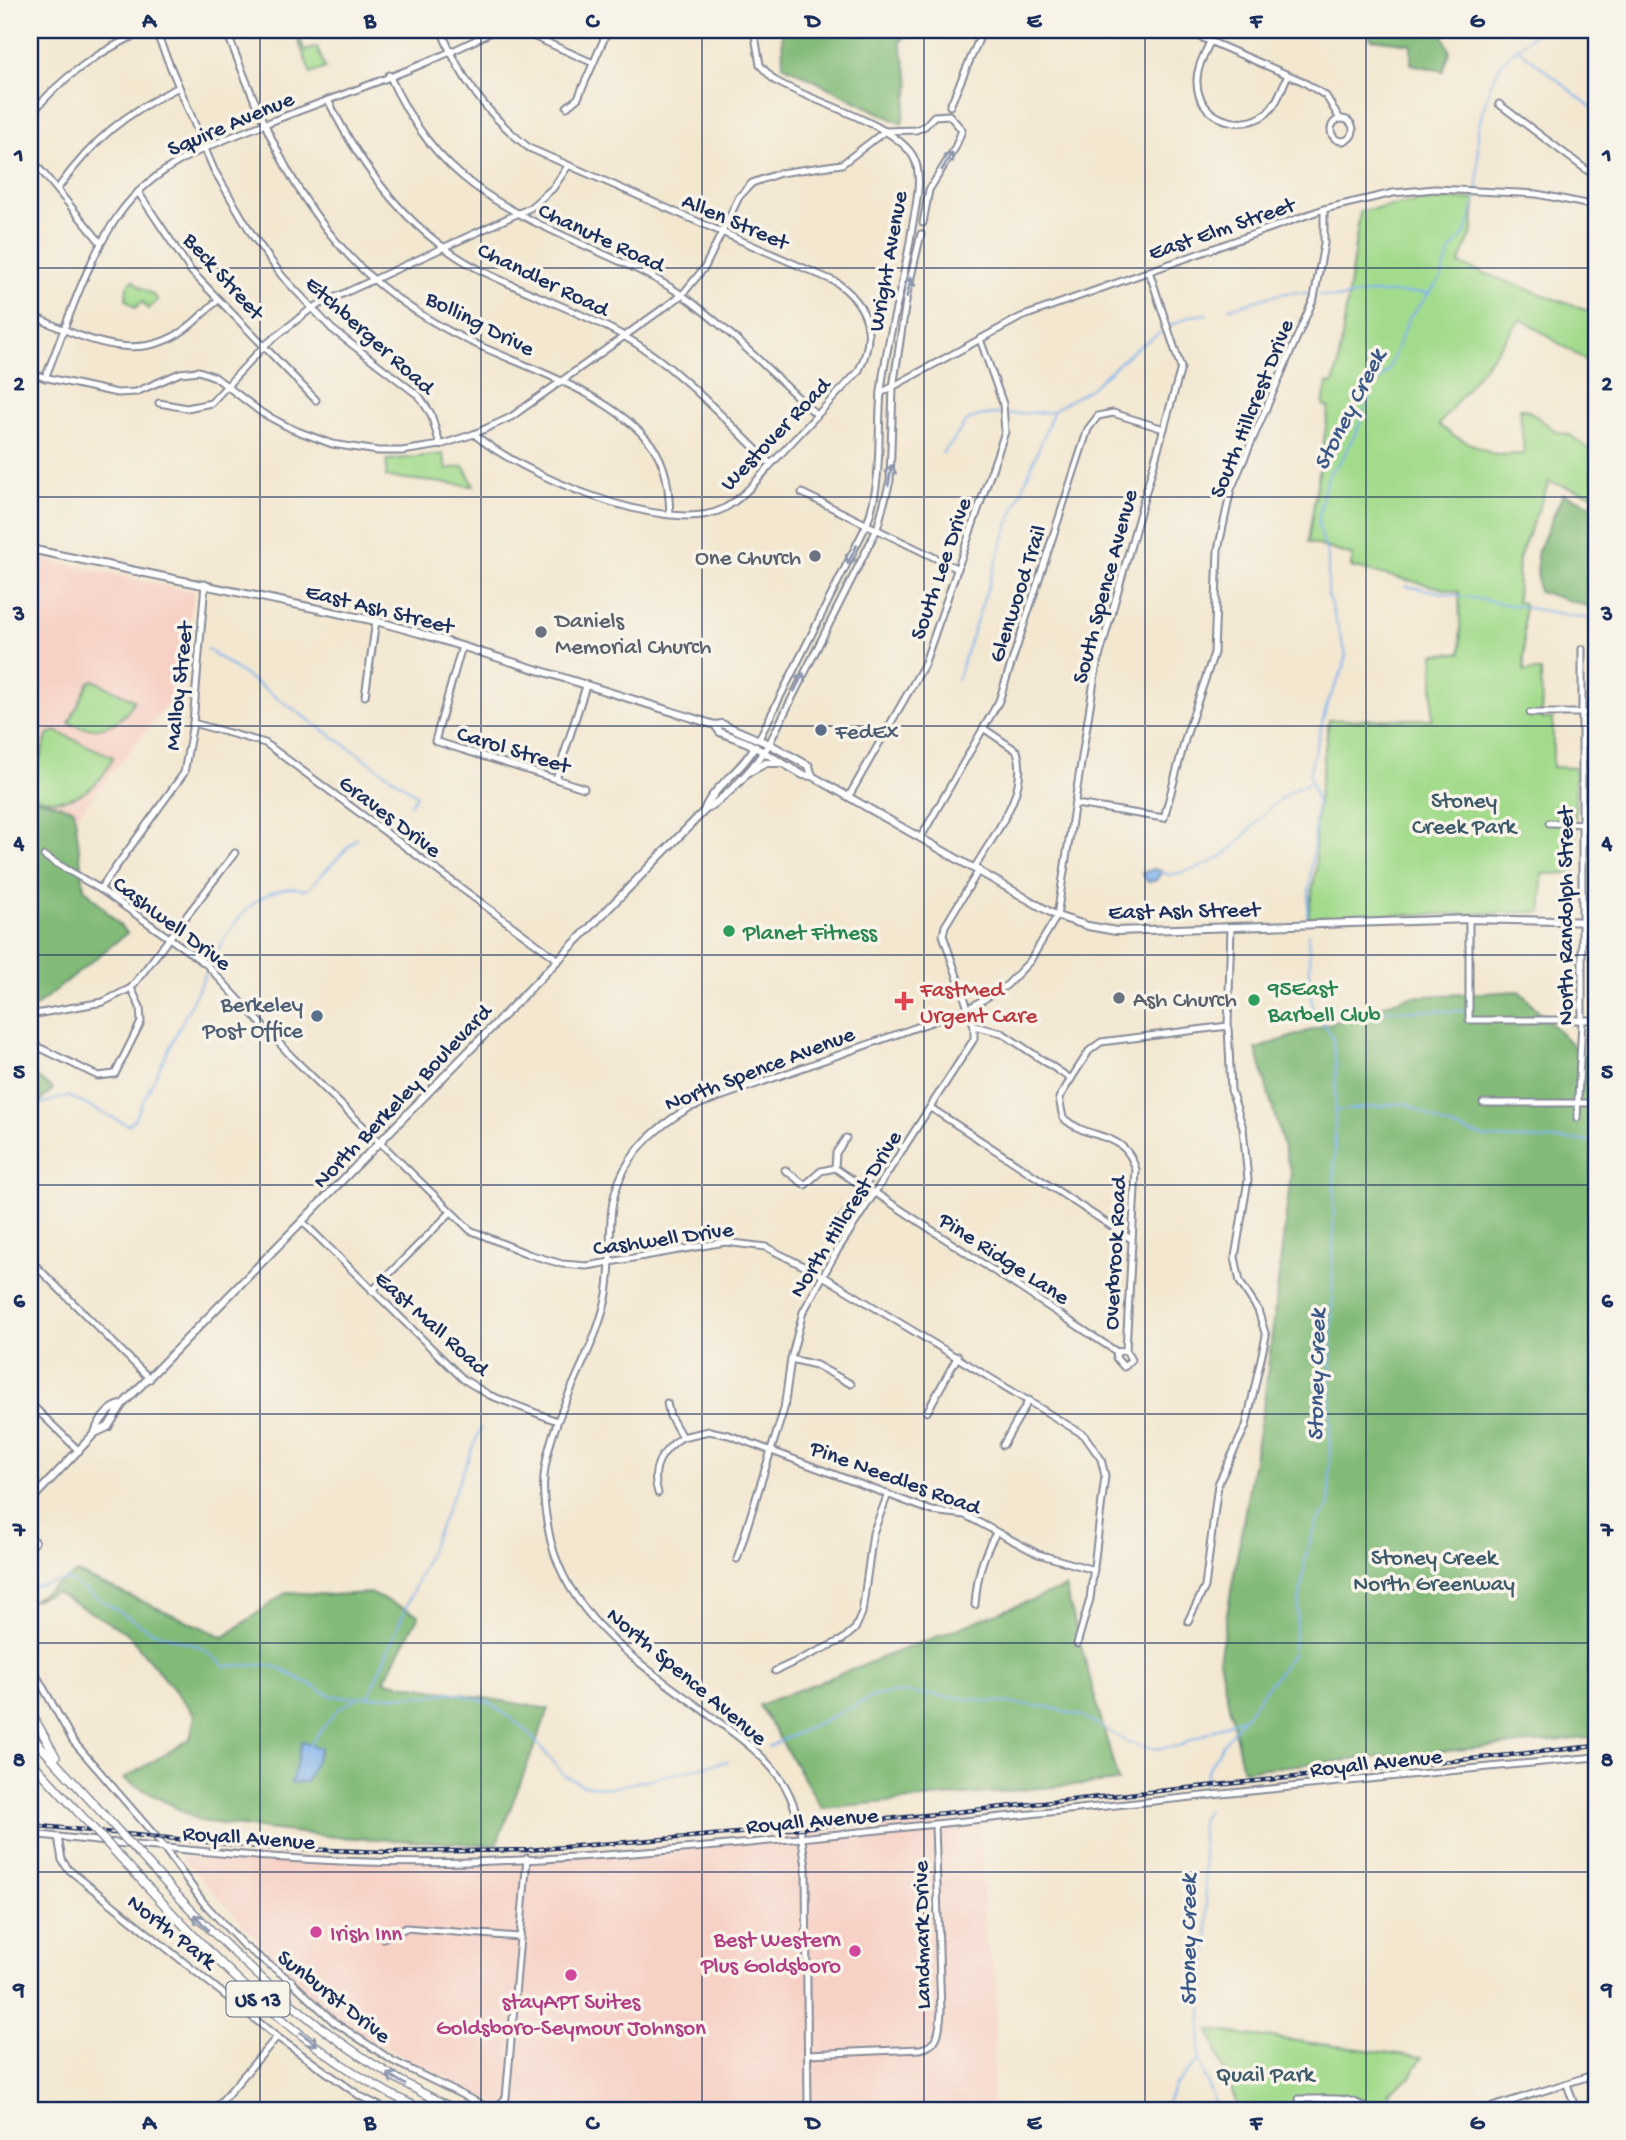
<svg xmlns="http://www.w3.org/2000/svg" width="1626" height="2140" viewBox="0 0 1626 2140" font-family="'Gochi Hand',sans-serif">
<rect width="100%" height="100%" fill="#f7f3e8"/>
<filter id="ink" filterUnits="userSpaceOnUse"><feTurbulence type="fractalNoise" baseFrequency=".0143" numOctaves="2"/><feDisplacementMap in="SourceGraphic" scale="14" xChannelSelector="R" yChannelSelector="G"/><feConvolveMatrix kernelMatrix="1 2 1 2 8 2 1 2 1" color-interpolation-filters="sRGB"/></filter>
<filter id="wash" filterUnits="userSpaceOnUse"><feTurbulence type="fractalNoise" baseFrequency=".00686" numOctaves="4" result="noise"/><feDisplacementMap in="SourceGraphic" scale="28" xChannelSelector="R" yChannelSelector="G"/><feGaussianBlur stdDeviation="1.57" result="paint"/><feColorMatrix in="noise" values="0 0 0 0 0 0 0 0 0 0 0 0 0 0 0 0 0 1.4 0 .05"/><feComposite in="paint" operator="in"/></filter>
<g filter="url(#wash)">
<rect width="100%" height="100%" fill="#f3e7d0"/>
<g fill="#f7d1c6">
<polygon points="30,557 194,592 178,691 56,842 30,848"/>
<polygon points="980,1819 985,1939 997,1978 992,2110 509,2110 334,2022 181,1857 527,1858"/>
</g>
<g fill="#a3db8c" stroke="#5f8575" stroke-width="2">
<polygon points="300,39 305,51 317,47 325,68 311,74 298,40"/>
<polygon points="1475,199 1473,230 1459,264 1596,314 1596,367 1521,319 1439,425 1454,436 1495,455 1524,454 1520,408 1529,411 1557,432 1570,435 1596,454 1596,495 1549,482 1519,558 1517,602 1524,603 1524,671 1541,671 1542,719 1553,719 1553,767 1575,768 1576,873 1542,874 1542,912 1308,917 1316,869 1315,826 1329,720 1432,719 1434,654 1461,653 1459,592 1351,567 1353,556 1308,542 1329,407 1323,405 1327,383 1333,384 1338,366 1360,211 1422,201"/>
<path d="M 133,280 C 140,290 151,290 158,300 L 148,309 L 142,302 L 135,308 L 126,299 L 127,286 Z"/>
<polygon points="443,454 447,469 464,466 474,486 386,477 387,460"/>
<path d="M 93,680 L 134,700 C 122,727 95,735 69,723 L 89,682 Z"/>
<path d="M 55,731 L 113,757 C 98,793 66,809 30,795 L 30,788 L 48,734 Z"/>
<polygon points="1209,2030 1422,2057 1409,2078 1388,2092 1397,2106 1390,2110 1239,2110"/>
</g>
<g fill="#82bb78" stroke="#4e756b" stroke-width="2">
<polygon points="782,30 912,30 900,42 910,84 902,124 783,65"/>
<polygon points="1365,30 1441,30 1450,52 1443,71 1411,64 1411,44 1372,39"/>
<polygon points="1563,494 1596,506 1596,609 1538,591 1537,554"/>
<polygon points="30,797 74,809 84,888 127,933 30,1011"/>
<polygon points="1519,991 1596,1069 1596,1737 1243,1770 1219,1660 1264,1402 1291,1173 1256,1049 1407,997"/>
<polygon points="30,1072 53,1089 30,1111"/>
<polygon points="77,1573 224,1637 287,1592 332,1595 370,1593 419,1615 384,1681 549,1709 496,1845 335,1837 200,1821 124,1779 190,1739 195,1715 127,1633 55,1592 30,1601"/>
<polygon points="1065,1587 1118,1781 822,1808 759,1705"/>
</g>
<g fill="#81b3ed" stroke="#4e71a6" stroke-width="2">
<polygon points="1153,869 1162,871 1156,880 1148,882 1142,873"/>
<polygon points="302,1742 321,1748 306,1782 291,1783"/>
</g>
<g fill="none" stroke-linecap="round" stroke-linejoin="round">
<g stroke="#81b3ed" stroke-width="2">
<polyline points="1519,49 1596,111"/>
<polyline points="1319,295 1341,298 1367,293 1428,293"/>
<path d="M 1229,308 C 1259,302 1280,288 1311,294"/>
<polyline points="1170,326 1190,316 1207,314"/>
<polyline points="1008,414 1053,412"/>
<path d="M 942,453 C 969,429 954,415 1000,414"/>
<polyline points="1405,586 1596,620"/>
<polyline points="207,649 417,795 410,804"/>
<polyline points="957,680 1009,523 1054,410 1091,388 1134,350 1166,329"/>
<path d="M 1161,872 L 1170,875 C 1187,871 1206,867 1221,857 C 1254,834 1265,799 1308,784"/>
<polyline points="1307,916 1317,802 1309,774 1327,704 1344,667 1346,654 1328,595 1328,557 1318,524 1323,492 1330,472 1342,459 1360,424 1371,390 1388,371 1409,318 1440,280 1450,252 1466,232 1478,191 1478,128 1490,85 1503,61 1538,30"/>
<path d="M 212,959 C 231,928 250,891 292,888 C 297,888 302,890 308,889 L 357,838"/>
<polyline points="1319,1016 1349,1010 1464,1011"/>
<polyline points="30,1107 68,1096 128,1125 134,1120 206,973"/>
<polyline points="1334,1109 1341,1111"/>
<polyline points="1346,1110 1406,1103 1443,1124 1486,1138 1596,1141"/>
<polyline points="30,1587 68,1580 149,1630 200,1647 225,1666 272,1665 332,1696 345,1697 427,1696 452,1692 490,1703 527,1731 564,1775 583,1785 611,1788 728,1761"/>
<polyline points="368,1698 481,1428"/>
<polyline points="309,1746 337,1710 356,1699"/>
<polyline points="768,1747 877,1695 901,1692 1047,1707 1082,1716 1131,1744 1155,1749 1179,1746 1241,1718"/>
<polyline points="1203,1789 1207,1771 1222,1746 1292,1655 1306,1554 1318,1520 1329,1507 1336,1063 1332,1036 1312,1006 1308,934"/>
<polyline points="1207,1810 1201,1820 1208,1928 1199,2060 1217,2110"/>
<polyline points="1163,2110 1175,2086 1198,2061"/>
</g>
</g>
</g>
<g filter="url(#ink)">
<g fill="none" stroke-linecap="round" stroke-linejoin="round">
<g stroke="#878b97" stroke-width="9">
<g id="minor">
<polyline points="155,30 214,170 253,236 282,276 332,329 419,396 431,414 440,445"/>
<path d="M 226,30 C 263,123 295,210 373,279 C 401,303 434,324 467,340 C 526,368 608,391 651,444 C 667,465 669,489 670,515"/>
<path d="M 441,30 C 461,80 487,114 529,148 L 836,282 C 870,306 877,335 858,372 C 831,400 804,429 777,458 C 760,476 745,497 723,509 C 666,537 519,473 474,434"/>
<polyline points="519,30 593,63"/>
<path d="M 754,30 L 760,65 L 774,80 C 809,101 892,122 913,156 C 925,177 914,212 911,235 C 903,288 886,339 881,392 C 877,440 883,478 867,524 L 759,739"/>
<polyline points="1184,30 1302,81 1326,96 1340,119"/>
<path d="M 1210,42 C 1204,55 1196,69 1197,83 C 1198,118 1241,134 1267,113 C 1278,103 1282,87 1288,75"/>
<path d="M 389,75 C 436,179 499,207 597,251 C 626,264 656,277 682,295 C 731,330 773,375 817,415"/>
<path d="M 328,100 C 362,169 411,235 482,271 C 528,294 577,310 622,335 C 679,367 725,420 771,464"/>
<polyline points="1499,104 1596,177"/>
<polyline points="950,106 983,30"/>
<polyline points="567,107 578,98 608,30"/>
<path d="M 30,116 C 60,77 103,48 148,30"/>
<circle cx="1342" cy="130" r="11"/>
<polyline points="885,131 916,130 925,126 934,116 949,115 962,130 955,148 929,190 923,223"/>
<polyline points="30,157 101,243"/>
<path d="M 58,188 C 94,139 124,114 179,87"/>
<polyline points="138,192 191,271 316,400"/>
<path d="M 30,315 C 80,336 134,366 184,330 C 196,322 206,310 217,301"/>
<polyline points="30,374 117,393 136,392 180,373 199,371 215,377 262,413 292,429 332,444 378,451 402,451 440,445 474,434 511,417 682,295 705,267 739,197 752,183 780,173 842,164 885,131"/>
<path d="M 45,378 C 68,323 85,262 120,213 C 159,159 224,140 283,117 C 353,90 428,66 495,30"/>
<polyline points="881,393 1021,317 1324,209 1393,193 1435,189 1537,194 1596,206"/>
<polyline points="159,403 187,408 211,403 265,345 312,308 530,208 553,188 568,166"/>
<polyline points="802,493 958,569"/>
<polyline points="462,646 435,741 584,788"/>
<polyline points="365,696 376,621"/>
<polyline points="1530,713 1596,713"/>
<polyline points="193,723 265,743 557,959"/>
<polyline points="769,744 877,529 890,481 893,388 907,294 921,234"/>
<polyline points="556,779 586,686"/>
<polyline points="849,796 924,665 1005,432 1003,404 980,339"/>
<polyline points="1076,804 1164,818 1186,736 1214,653 1218,550 1231,489 1314,298 1324,244 1324,209"/>
<polyline points="1549,823 1596,824"/>
<polyline points="921,837 999,701 1088,429 1098,416 1113,413 1164,429"/>
<polyline points="44,856 100,889 206,964 292,1057 470,1230 528,1254 562,1264 587,1266 725,1242 766,1247 823,1276 1084,1435 1101,1459 1105,1476 1090,1599 1077,1644"/>
<path d="M 975,867 C 994,834 1030,791 1017,751 L 983,728"/>
<polyline points="100,889 184,773 193,723 205,584"/>
<polyline points="1469,919 1469,1020 1596,1020"/>
<polyline points="30,1015 103,1002 131,988 235,853"/>
<polyline points="974,1026 1002,1033 1071,1079 1089,1051 1101,1042 1228,1026"/>
<polyline points="30,1043 98,1076 115,1074 141,1022 140,1007 131,988"/>
<path d="M 1071,1079 L 1059,1098 L 1063,1118 C 1092,1143 1124,1128 1136,1170 L 1126,1350 L 1117,1352 L 1116,1358 L 1124,1367 L 1131,1360 L 1126,1350"/>
<polyline points="1483,1103 1596,1103"/>
<polyline points="931,1108 1131,1239"/>
<polyline points="1577,1118 1582,1020 1582,649"/>
<polyline points="846,1138 836,1153 835,1168 873,1194"/>
<polyline points="785,1170 805,1185 821,1171 835,1168"/>
<polyline points="874,1192 1117,1352"/>
<polyline points="303,1222 463,1379 489,1395 557,1421"/>
<polyline points="848,1234 840,1227 840,1221 883,1160 889,1145 895,1143 904,1148"/>
<polyline points="30,1260 150,1379"/>
<polyline points="372,1291 450,1213"/>
<polyline points="791,1359 816,1365 851,1384"/>
<polyline points="30,1403 79,1451"/>
<polyline points="927,1412 958,1356"/>
<polyline points="682,1437 709,1431 729,1435 932,1511 965,1515 1038,1554 1094,1570"/>
<polyline points="1003,1445 1029,1400"/>
<path d="M 658,1493 C 650,1468 661,1451 682,1437 L 670,1416 L 667,1403"/>
<polyline points="30,1537 35,1542 30,1548"/>
<polyline points="737,1559 784,1409 791,1359 803,1312 837,1251 974,1039 974,1026 943,935 945,926 979,870"/>
<path d="M 975,1605 C 977,1577 982,1557 996,1533"/>
<polyline points="1188,1621 1205,1587 1218,1484 1246,1426 1266,1336 1258,1310 1240,1282 1235,1257 1248,1180 1243,1128 1231,1090 1228,1026 1231,927"/>
<polyline points="30,1664 73,1741 157,1838 203,1902 243,1945 291,1981 334,2022 393,2061 493,2110 506,2098 527,1858"/>
<polyline points="775,1671 842,1640 855,1629 862,1613 873,1533 888,1494"/>
<path d="M 30,1834 C 176,1849 324,1867 471,1862 C 626,1857 781,1840 936,1824 C 1156,1801 1376,1777 1596,1757"/>
<polyline points="58,1837 62,1860 68,1869 277,2037 360,2096 387,2110"/>
<polyline points="383,1938 406,1928 519,1937"/>
<path d="M 808,2054 L 920,2049 C 940,2046 939,2029 941,2013 L 935,1824"/>
<polyline points="1567,2084 1576,2110"/>
<path d="M 1299,2099 C 1318,2100 1354,2094 1366,2110"/>
<polyline points="214,2110 277,2037"/>
<path d="M 808,2110 L 806,1867 C 802,1840 799,1810 785,1786 C 769,1759 741,1738 716,1720 C 652,1671 572,1625 551,1542 C 546,1519 541,1492 545,1468 C 554,1408 593,1357 606,1299 C 612,1273 609,1246 611,1219 C 613,1168 647,1132 689,1108 L 968,1009 L 1007,985 L 1030,961 L 1057,916 L 1096,668 L 1181,368 L 1149,271"/>
<polyline points="1483,2110 1596,2074"/>
</g>
</g>
<g stroke="#878b97" stroke-width="10">
<g id="major">
<polyline points="30,549 376,621 419,633 715,725 722,724 769,744 809,766 812,776"/>
<polyline points="715,725 720,732 748,743 803,775 812,776 1057,916 1088,926 1116,931 1469,919 1596,922"/>
<polyline points="751,771 766,763 780,763"/>
<path d="M 705,808 C 716,784 743,770 755,746"/>
<path d="M 122,1405 C 110,1406 98,1422 95,1433 L 108,1427 L 122,1405 L 705,810 C 730,795 754,768 769,744"/>
<polyline points="30,1501 95,1433"/>
</g>
</g>
<g stroke="#878b97" stroke-width="10">
<g id="highway">
<polyline points="30,1711 56,1757"/>
<polyline points="30,1735 103,1814"/>
<polyline points="30,1760 77,1811"/>
<path d="M 119,1856 C 208,1952 301,2056 423,2110"/>
<path d="M 150,1866 C 240,1965 335,2054 457,2110"/>
<polyline points="289,2001 284,1991 291,1981"/>
</g>
</g>
<use href="#minor" stroke="#fff" stroke-width="5"/>
<use href="#major" stroke="#fff" stroke-width="6"/>
<use href="#highway" stroke="#fff" stroke-width="7"/>
<g stroke="#1b2f5e" stroke-width="4.5">
<polyline id="rail" points="30,1825 271,1848 385,1852 528,1850 800,1828 1596,1746"/>
</g>
<use href="#rail" stroke="#f7f3e8" stroke-width="2" stroke-dasharray="5" stroke-linecap="butt"/>
<g stroke="#878b97" stroke-width="10" stroke-linecap="butt">
<g id="highway-bridge">
<polyline points="77,1811 119,1856"/>
<polyline points="103,1814 150,1866"/>
</g>
</g>
<use href="#highway-bridge" stroke="#fff" stroke-width="7"/>
</g>
<defs><path id="oneway-shaft" d="M-6 0H5M1.5-3L5.5 0L1.5 3" fill="none" stroke-width="1.6" stroke-linecap="round" stroke-linejoin="round" transform="scale(1.75)"/></defs>
<g stroke="#8d97ae">
<use href="#oneway-shaft" transform="translate(947 161) rotate(-60)"/>
<use href="#oneway-shaft" transform="translate(909 287) rotate(-77)"/>
<use href="#oneway-shaft" transform="translate(890 475) rotate(-81)"/>
<use href="#oneway-shaft" transform="translate(852 555) rotate(116)"/>
<use href="#oneway-shaft" transform="translate(799 682) rotate(-63)"/>
<use href="#oneway-shaft" transform="translate(201 1922) rotate(-132)"/>
<use href="#oneway-shaft" transform="translate(309 2039) rotate(37)"/>
<use href="#oneway-shaft" transform="translate(396 2079) rotate(-149)"/>
</g>
</g>
<path fill="none" stroke="#1b2f5e" stroke-width="2" stroke-opacity="0.55" d="M 260,30 L 260,2110M 481,30 L 481,2110M 702,30 L 702,2110M 924,30 L 924,2110M 1145,30 L 1145,2110M 1366,30 L 1366,2110M 30,268 L 1596,268M 30,497 L 1596,497M 30,726 L 1596,726M 30,955 L 1596,955M 30,1185 L 1596,1185M 30,1414 L 1596,1414M 30,1643 L 1596,1643M 30,1872 L 1596,1872"/>
<g fill="#6b7280" stroke="#f7f3e8" stroke-width="2.5">
<circle cx="815" cy="556" r="7"/>
<circle cx="541" cy="632" r="7"/>
<circle cx="1119" cy="998" r="7"/>
</g>
<g fill="#5c6f8a" stroke="#f7f3e8" stroke-width="2.5">
<circle cx="821" cy="730" r="7"/>
<circle cx="317" cy="1016" r="7"/>
</g>
<g fill="#2e9e5b" stroke="#f7f3e8" stroke-width="2.5">
<circle cx="729" cy="931" r="7"/>
<circle cx="1254" cy="1000" r="7"/>
</g>
<path fill="#e0444e" stroke="#f7f3e8" stroke-width="2.5" d="M900.5 990.5h7v7h7v7h-7v7h-7v-7h-7v-7h7z"/>
<g fill="#d1479c" stroke="#f7f3e8" stroke-width="2.5">
<circle cx="316" cy="1932" r="7"/>
<circle cx="855" cy="1951" r="7"/>
<circle cx="571" cy="1975" r="7"/>
</g>
<g text-anchor="middle" stroke-width="7" stroke-linejoin="round" paint-order="stroke">
<rect fill="#f7f3e8" stroke="#5d6a87" stroke-width="2" x="226.5" y="1981.5" width="63" height="35" rx="5"/>
<g font-size="21" font-weight="bold" fill="#1b2f5e">
<text x="258" y="2006">US 13</text>
</g>
<g font-size="23" fill="#1b2f5e" stroke="#f7f3e8">
<text transform="translate(230 122) rotate(-23)" y="8">Squire Avenue</text>
<text transform="translate(736 220) rotate(23)" y="8">Allen Street</text>
<text transform="translate(1221 227) rotate(-19)" y="8">East Elm Street</text>
<text transform="translate(602 236) rotate(25)" y="8">Chanute Road</text>
<text transform="translate(886 261) rotate(-80)" y="8">Wright Avenue</text>
<text transform="translate(225 275) rotate(48)" y="8">Beck Street</text>
<text transform="translate(544 278) rotate(26)" y="8">Chandler Road</text>
<text transform="translate(481 322) rotate(27)" y="8">Bolling Drive</text>
<text transform="translate(371 334) rotate(42)" y="8">Etchberger Road</text>
<text transform="translate(1250 408) rotate(-68)" y="8">South Hillcrest Drive</text>
<text transform="translate(774 433) rotate(-46)" y="8">Westover Road</text>
<text transform="translate(939 568) rotate(-71)" y="8">South Lee Drive</text>
<text transform="translate(1103 586) rotate(-75)" y="8">South Spence Avenue</text>
<text transform="translate(1016 593) rotate(-72)" y="8">Glenwood Trail</text>
<text transform="translate(380 607) rotate(14)" y="8">East Ash Street</text>
<text transform="translate(177 686) rotate(-84)" y="8">Malloy Street</text>
<text transform="translate(514 748) rotate(17)" y="8">Carol Street</text>
<text transform="translate(391 815) rotate(37)" y="8">Graves Drive</text>
<text transform="translate(1184 909) rotate(-1)" y="8">East Ash Street</text>
<text transform="translate(1564 916) rotate(-90)" y="8">North Randolph Street</text>
<text transform="translate(173 922) rotate(37)" y="8">Cashwell Drive</text>
<text transform="translate(759 1067) rotate(-21)" y="8">North Spence Avenue</text>
<text transform="translate(401 1095) rotate(-46)" y="8">North Berkeley Boulevard</text>
<text transform="translate(844 1213) rotate(-58)" y="8">North Hillcrest Drive</text>
<text transform="translate(663 1237) rotate(-8)" y="8">Cashwell Drive</text>
<text transform="translate(1113 1253) rotate(-87)" y="8">Overbrook Road</text>
<text transform="translate(1005 1257) rotate(33)" y="8">Pine Ridge Lane</text>
<text transform="translate(433 1322) rotate(42)" y="8">East Mall Road</text>
<text transform="translate(896 1476) rotate(20)" y="8">Pine Needles Road</text>
<text transform="translate(688 1675) rotate(40)" y="8">North Spence Avenue</text>
<text transform="translate(1376 1761) rotate(-6)" y="8">Royall Avenue</text>
<text transform="translate(812 1819) rotate(-5)" y="8">Royall Avenue</text>
<text transform="translate(249 1836) rotate(4)" y="8">Royall Avenue</text>
<text transform="translate(173 1930) rotate(38)" y="8">North Park</text>
<text transform="translate(920 1935) rotate(-91)" y="8">Landmark Drive</text>
<text transform="translate(335 1995) rotate(38)" y="8">Sunburst Drive</text>
</g>
<g font-size="23" fill="#5b616d" stroke="#f7f3e8" text-anchor="start">
<text x="801" y="564" text-anchor="end">One Church</text>
<text x="555" y="627">Daniels<tspan x="555" dy="26">Memorial Church</tspan></text>
<text x="1133" y="1006">Ash Church</text>
</g>
<g font-size="23" fill="#4e5e75" stroke="#f7f3e8" text-anchor="start">
<text x="835" y="738">FedEx</text>
<text x="303" y="1011" text-anchor="end">Berkeley<tspan x="303" dy="26">Post Office</tspan></text>
</g>
<g font-size="23" fill="#3d5a6a" stroke="#f7f3e8">
<text x="1464" y="807">Stoney<tspan x="1464" dy="26">Creek Park</tspan></text>
<text x="1434" y="1564">Stoney Creek<tspan x="1434" dy="26">North Greenway</tspan></text>
<text x="1265" y="2081">Quail Park</text>
</g>
<g font-size="23" fill="#27864d" stroke="#f7f3e8" text-anchor="start">
<text x="743" y="939">Planet Fitness</text>
<text x="1268" y="995">95East<tspan x="1268" dy="26">Barbell Club</tspan></text>
</g>
<g font-size="23" fill="#be3a42" stroke="#f7f3e8" text-anchor="start">
<text x="920" y="996">FastMed<tspan x="920" dy="26">Urgent Care</tspan></text>
</g>
<g font-size="23" fill="#b23c85" stroke="#f7f3e8" text-anchor="start">
<text x="330" y="1940">Irish Inn</text>
<text x="841" y="1946" text-anchor="end">Best Western<tspan x="841" dy="26">Plus Goldsboro</tspan></text>
<text x="571" y="2008" text-anchor="middle">stayAPT Suites<tspan x="571" dy="26">Goldsboro-Seymour Johnson</tspan></text>
</g>
<g font-size="24" font-style="italic" fill="#3a5789" stroke="#f7f3e8">
<text transform="translate(1348 409) rotate(-63)" y="8">Stoney Creek</text>
<text transform="translate(1315 1375) rotate(-89)" y="8">Stoney Creek</text>
<text transform="translate(1187 1940) rotate(-90)" y="8">Stoney Creek</text>
</g>
</g>
<rect width="1626" height="2140" fill="none" stroke="#f7f3e8" stroke-width="77"/>
<rect x="38" y="38" width="1550" height="2064" fill="none" stroke="#1b2f5e" stroke-width="2.5"/>
<g font-size="23" text-anchor="middle" font-weight="bold" fill="#1b2f5e">
<text x="149" y="27">A</text>
<text x="370" y="27">B</text>
<text x="592" y="27">C</text>
<text x="813" y="27">D</text>
<text x="1034" y="27">E</text>
<text x="1256" y="27">F</text>
<text x="1477" y="27">G</text>
<text x="19" y="161">1</text>
<text x="1607" y="161">1</text>
<text x="19" y="390">2</text>
<text x="1607" y="390">2</text>
<text x="19" y="620">3</text>
<text x="1607" y="620">3</text>
<text x="19" y="849">4</text>
<text x="1607" y="849">4</text>
<text x="19" y="1078">5</text>
<text x="1607" y="1078">5</text>
<text x="19" y="1307">6</text>
<text x="1607" y="1307">6</text>
<text x="19" y="1536">7</text>
<text x="1607" y="1536">7</text>
<text x="19" y="1766">8</text>
<text x="1607" y="1766">8</text>
<text x="19" y="1995">9</text>
<text x="1607" y="1995">9</text>
<text x="149" y="2129">A</text>
<text x="370" y="2129">B</text>
<text x="592" y="2129">C</text>
<text x="813" y="2129">D</text>
<text x="1034" y="2129">E</text>
<text x="1256" y="2129">F</text>
<text x="1477" y="2129">G</text>
</g>
</svg>
